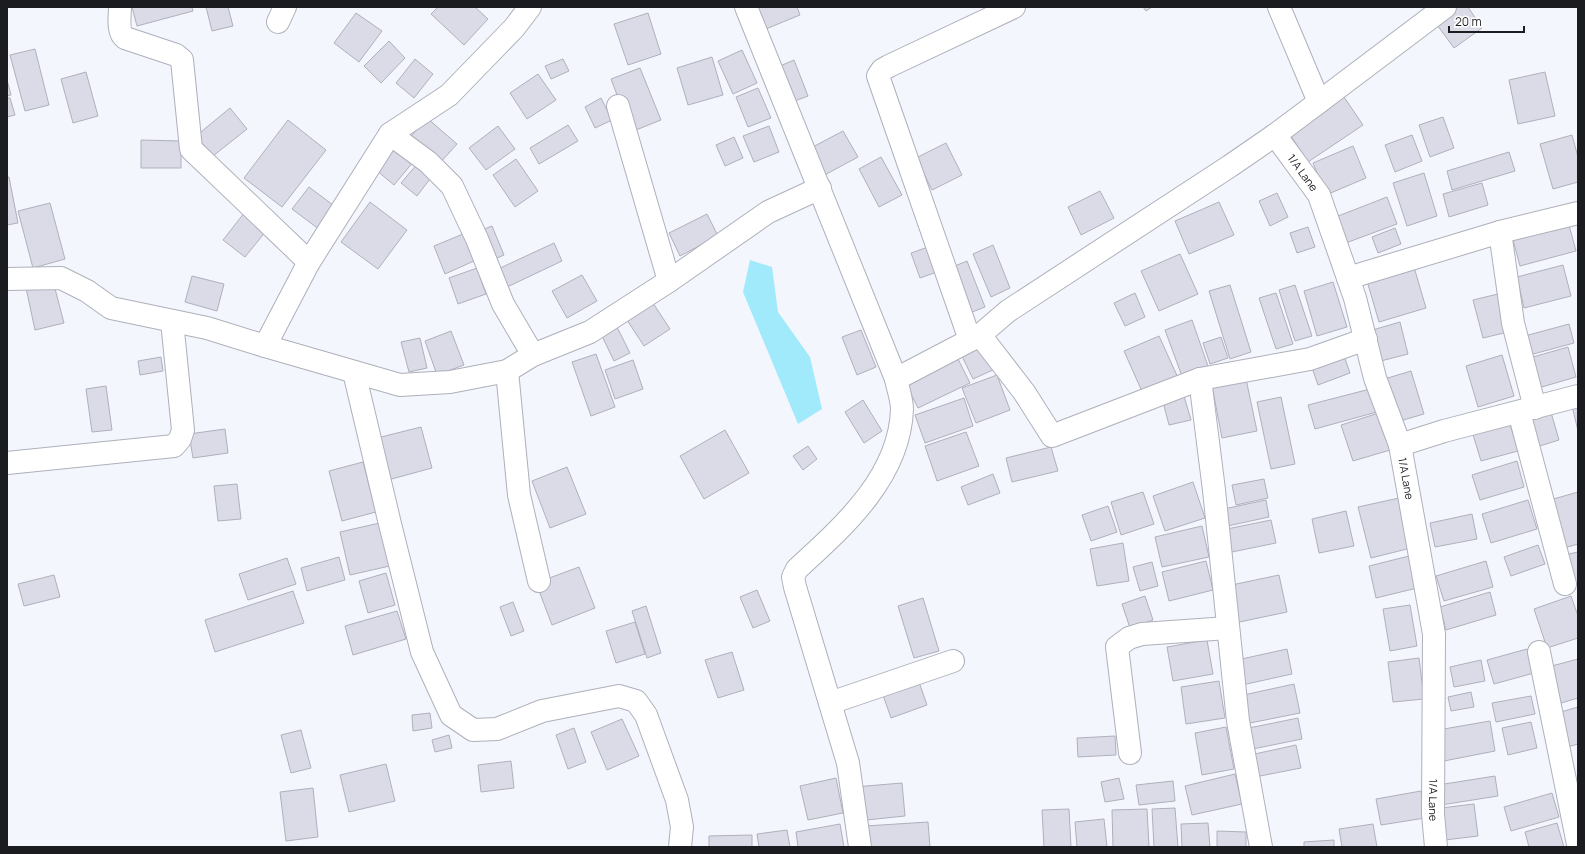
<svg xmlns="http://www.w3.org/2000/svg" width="1585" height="854" viewBox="0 0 1585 854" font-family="Manrope,sans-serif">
<rect width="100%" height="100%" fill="#f4f6fd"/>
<polygon fill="#a1eafc" points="750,260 772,267 778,312 810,357 822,409 798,424 743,292"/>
<g fill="#dadbe7" stroke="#b0b0bc">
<polygon points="132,7 192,7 193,11 137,26"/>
<polygon points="206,7 228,7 233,26 212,31"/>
<polygon points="438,7 475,7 488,19 464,45 431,14"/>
<polygon points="752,7 797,7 800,15 761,31"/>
<polygon points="1143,7 1152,7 1146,11"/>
<polygon points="1448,7 1468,7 1482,28 1454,48 1432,18"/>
<polygon points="356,13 382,31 359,62 334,43"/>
<polygon points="648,13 661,54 628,65 614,24"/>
<polygon points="389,41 405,58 381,83 364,66"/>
<polygon points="35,49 49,105 25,111 10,55"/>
<polygon points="742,50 757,83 733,94 718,61"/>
<polygon points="712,57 723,95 688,105 677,68"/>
<polygon points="415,59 433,74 414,98 396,83"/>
<polygon points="563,59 569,71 551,79 545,66"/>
<polygon points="794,60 808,96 787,104 773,69"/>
<polygon points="640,68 661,120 631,132 611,79"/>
<polygon points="86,72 98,116 73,123 61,79"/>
<polygon points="1545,72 1555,116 1518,124 1509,80"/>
<polygon points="538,74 556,100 527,119 510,93"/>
<polygon points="7,80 11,95 7,96"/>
<polygon points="758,88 771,118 748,127 736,97"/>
<polygon points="1344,97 1363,125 1308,162 1289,133"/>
<polygon points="7,98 10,98 15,115 7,117"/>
<polygon points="601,98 612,120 595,128 585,107"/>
<polygon points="230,108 247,129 213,156 196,136"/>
<polygon points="1443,117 1454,148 1430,157 1419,125"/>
<polygon points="427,118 457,144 440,163 411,136"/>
<polygon points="288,120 326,150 282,207 244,178"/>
<polygon points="568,125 578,141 539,164 530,148"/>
<polygon points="498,126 515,149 486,170 469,148"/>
<polygon points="769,126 779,152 754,162 743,136"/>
<polygon points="843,131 858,157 821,177 807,150"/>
<polygon points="1412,135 1422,161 1395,172 1385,145"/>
<polygon points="1572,135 1578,157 1578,182 1553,189 1540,144"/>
<polygon points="734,137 743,158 725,166 716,145"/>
<polygon points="141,140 181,141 181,168 141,168"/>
<polygon points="946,143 962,175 932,190 916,158"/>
<polygon points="1353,146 1366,178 1326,195 1313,163"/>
<polygon points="395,147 414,161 394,185 376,170"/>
<polygon points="1509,152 1515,171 1452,190 1447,171"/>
<polygon points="881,157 902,195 879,207 859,169"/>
<polygon points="516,159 538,191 515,207 493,175"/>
<polygon points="418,163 433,175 417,196 401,183"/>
<polygon points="1424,173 1437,216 1407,226 1393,183"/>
<polygon points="7,177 9,177 18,223 7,225"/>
<polygon points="1482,183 1488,205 1449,217 1443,194"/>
<polygon points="309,187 337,208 320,230 292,209"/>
<polygon points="1100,191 1114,218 1081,235 1068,207"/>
<polygon points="1277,193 1288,217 1270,226 1259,201"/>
<polygon points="1387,197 1397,224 1343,244 1333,218"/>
<polygon points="370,202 407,230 378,269 341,242"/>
<polygon points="1219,202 1234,235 1189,254 1175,221"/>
<polygon points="50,203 65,259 33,268 18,211"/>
<polygon points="245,212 267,230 245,257 223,240"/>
<polygon points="707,214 718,236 680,256 669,233"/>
<polygon points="1569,225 1576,251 1520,266 1513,240"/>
<polygon points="492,226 504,255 490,261 477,232"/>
<polygon points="1308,227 1315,247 1297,253 1290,233"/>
<polygon points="1395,228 1401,244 1378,253 1372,237"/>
<polygon points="463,234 474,261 445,274 434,246"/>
<polygon points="554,243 562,261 505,288 496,270"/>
<polygon points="993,245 1010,288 991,297 973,254"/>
<polygon points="928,247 937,272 920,278 911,253"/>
<polygon points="1180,254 1198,294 1159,311 1141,271"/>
<polygon points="967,261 985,307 967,314 950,268"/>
<polygon points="1563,265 1571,296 1524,308 1517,277"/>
<polygon points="1414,267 1426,308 1379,322 1367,281"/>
<polygon points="477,268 486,294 458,304 449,278"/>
<polygon points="582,275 597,301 567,318 552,291"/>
<polygon points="192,276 224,284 217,311 185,302"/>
<polygon points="53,281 64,323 35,330 26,288"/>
<polygon points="1333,282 1347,327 1317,336 1304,291"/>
<polygon points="1230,285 1251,352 1230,359 1209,291"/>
<polygon points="1295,285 1312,336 1295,341 1279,290"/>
<polygon points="1135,293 1145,317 1125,326 1114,303"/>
<polygon points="1276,293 1293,344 1276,349 1259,298"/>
<polygon points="1498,294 1508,332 1483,338 1473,300"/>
<polygon points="651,300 670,329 644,346 625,317"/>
<polygon points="1192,320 1209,369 1183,379 1165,330"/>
<polygon points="1400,322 1408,354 1377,362 1369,331"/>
<polygon points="1569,324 1574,343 1526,356 1521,337"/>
<polygon points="617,327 630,353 614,361 601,334"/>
<polygon points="861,330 876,367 857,375 842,337"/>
<polygon points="451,331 464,365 437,375 425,341"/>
<polygon points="1159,336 1179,380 1144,396 1124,351"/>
<polygon points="1221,337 1228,358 1210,364 1203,343"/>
<polygon points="420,338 427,368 409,372 401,342"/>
<polygon points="981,341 995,369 973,379 960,352"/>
<polygon points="1568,347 1576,377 1535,389 1526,359"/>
<polygon points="1342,350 1350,373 1318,385 1310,362"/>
<polygon points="596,354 615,407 591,416 572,362"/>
<polygon points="1502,355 1514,396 1478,407 1466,366"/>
<polygon points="161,357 163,371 140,375 138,361"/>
<polygon points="957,357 970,383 918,408 905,382"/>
<polygon points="633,360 643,389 615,399 605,370"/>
<polygon points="1411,371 1424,414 1393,423 1381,380"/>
<polygon points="997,375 1010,410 976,423 962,388"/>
<polygon points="1246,379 1257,431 1222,438 1212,386"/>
<polygon points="106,386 112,430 92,432 86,389"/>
<polygon points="1370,389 1377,412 1315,429 1308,405"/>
<polygon points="1184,396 1191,420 1169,425 1163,402"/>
<polygon points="1281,397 1295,464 1271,469 1257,402"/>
<polygon points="964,398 973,426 925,443 915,415"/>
<polygon points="863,400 882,431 864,443 845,412"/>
<polygon points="1578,404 1578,431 1572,406"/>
<polygon points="1550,409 1559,440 1533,448 1524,416"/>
<polygon points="1385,411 1397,448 1353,461 1341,425"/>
<polygon points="1508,417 1518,451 1481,461 1471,428"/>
<polygon points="421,427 432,468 388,480 377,438"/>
<polygon points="225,429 228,453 193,458 189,434"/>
<polygon points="725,430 749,473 704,499 680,456"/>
<polygon points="966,432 979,466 937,481 925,446"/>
<polygon points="808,446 817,459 803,470 793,456"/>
<polygon points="1051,447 1058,471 1012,482 1006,458"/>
<polygon points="1517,461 1524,487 1480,500 1472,475"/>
<polygon points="363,462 376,512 342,521 329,471"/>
<polygon points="567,467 586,514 550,528 532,481"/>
<polygon points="993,474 1000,493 968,505 961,487"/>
<polygon points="1264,479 1268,498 1236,505 1232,485"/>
<polygon points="1193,482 1205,518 1165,531 1153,496"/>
<polygon points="237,484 241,519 218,521 214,486"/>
<polygon points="1143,492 1154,524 1121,535 1111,502"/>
<polygon points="1578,492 1578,544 1564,548 1550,500"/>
<polygon points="1399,498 1411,548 1371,558 1358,507"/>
<polygon points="1266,500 1269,517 1223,527 1219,510"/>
<polygon points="1528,500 1537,529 1491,543 1482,514"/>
<polygon points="1108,506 1117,532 1091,541 1082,515"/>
<polygon points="1346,511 1354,546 1319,553 1312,519"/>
<polygon points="1472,514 1477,539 1435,547 1430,523"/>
<polygon points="1271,520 1276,543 1227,553 1222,530"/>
<polygon points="384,522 394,565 350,575 340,532"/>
<polygon points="1202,526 1209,557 1162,567 1155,537"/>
<polygon points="1123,543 1129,581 1097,586 1090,549"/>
<polygon points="1538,545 1545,564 1511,576 1504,557"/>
<polygon points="1578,552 1578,582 1570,584 1564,555"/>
<polygon points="1409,556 1417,588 1376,598 1369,566"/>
<polygon points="339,557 345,580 307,591 301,568"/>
<polygon points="287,558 296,584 248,600 239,574"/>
<polygon points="1206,561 1213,590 1169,601 1162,572"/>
<polygon points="1486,561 1493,587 1444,601 1436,576"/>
<polygon points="1152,562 1158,586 1140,591 1133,567"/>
<polygon points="579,567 595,608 552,625 536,583"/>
<polygon points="386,573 395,605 368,613 359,581"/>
<polygon points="54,575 60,597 24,606 18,584"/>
<polygon points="1279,575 1287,612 1235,623 1227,586"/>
<polygon points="757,590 770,621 753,628 740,597"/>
<polygon points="293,591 304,623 215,652 205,620"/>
<polygon points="1490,592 1496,615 1446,630 1440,607"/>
<polygon points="1145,596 1153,620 1130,628 1122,604"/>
<polygon points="1571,596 1578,616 1578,638 1547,648 1534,609"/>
<polygon points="923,598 939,651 914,658 898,606"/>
<polygon points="513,602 524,631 511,636 500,607"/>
<polygon points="1410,605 1417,646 1390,651 1383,609"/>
<polygon points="646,606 661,653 647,658 632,611"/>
<polygon points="397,611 406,639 353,655 345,626"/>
<polygon points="635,622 645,654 616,663 606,631"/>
<polygon points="1207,640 1213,674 1173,681 1167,647"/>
<polygon points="1287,649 1292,674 1242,685 1237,660"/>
<polygon points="1527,649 1534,673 1494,684 1487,660"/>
<polygon points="732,652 744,690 718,698 705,660"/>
<polygon points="1419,658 1424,699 1393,702 1388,662"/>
<polygon points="1578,659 1578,698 1558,704 1548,667"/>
<polygon points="1481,660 1485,681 1454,687 1450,667"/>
<polygon points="1219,681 1225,718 1186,724 1181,687"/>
<polygon points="919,682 927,705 891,718 883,695"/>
<polygon points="1294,684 1300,713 1245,724 1239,696"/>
<polygon points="1471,692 1474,707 1451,711 1448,697"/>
<polygon points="1531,696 1535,714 1496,722 1492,703"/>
<polygon points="1578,707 1578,744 1564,748 1554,714"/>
<polygon points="430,713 432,728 413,731 412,715"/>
<polygon points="1298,718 1302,739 1248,750 1244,729"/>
<polygon points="622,719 639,756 607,770 591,732"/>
<polygon points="1490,721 1495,751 1444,761 1438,730"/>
<polygon points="1531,722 1537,748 1508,755 1502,728"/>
<polygon points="1226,727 1234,769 1202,775 1195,733"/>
<polygon points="574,728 586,762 568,769 556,735"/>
<polygon points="301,730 311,768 291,773 281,735"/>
<polygon points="449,735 452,748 435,752 432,740"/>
<polygon points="1115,736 1116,755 1078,757 1077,738"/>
<polygon points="1296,745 1301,768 1255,777 1250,755"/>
<polygon points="511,761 514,788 481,792 478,765"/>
<polygon points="386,764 395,801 349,812 340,775"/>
<polygon points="1235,774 1242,804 1192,815 1185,786"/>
<polygon points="1495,776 1498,796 1441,805 1438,785"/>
<polygon points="836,778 843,813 808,820 800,786"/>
<polygon points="1119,778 1124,799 1105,802 1101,782"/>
<polygon points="1173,781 1175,801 1139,805 1136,785"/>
<polygon points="902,783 905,816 857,821 854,787"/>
<polygon points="313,788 318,837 286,841 280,792"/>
<polygon points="1421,791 1425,818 1381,825 1376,799"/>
<polygon points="1552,793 1559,817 1511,831 1504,807"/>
<polygon points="1474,804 1478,836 1445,840 1441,808"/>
<polygon points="1175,808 1178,847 1154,847 1152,809"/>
<polygon points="1069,809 1071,847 1044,847 1042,810"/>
<polygon points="1147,809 1149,847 1113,847 1112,810"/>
<polygon points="1104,819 1107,847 1077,847 1075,822"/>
<polygon points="928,822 930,847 866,847 865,826"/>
<polygon points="1208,823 1210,847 1182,847 1181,824"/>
<polygon points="1557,823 1564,847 1529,847 1525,832"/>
<polygon points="840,824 844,847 798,847 796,832"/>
<polygon points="1373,824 1377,847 1342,847 1339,829"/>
<polygon points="787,830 790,847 759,847 757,834"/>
<polygon points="1217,831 1246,832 1246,847 1217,847"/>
<polygon points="752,835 752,847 709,847 709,836"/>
<polygon points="1334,840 1334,847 1304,847 1304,842"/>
</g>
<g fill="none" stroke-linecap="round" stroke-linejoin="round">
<g stroke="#aeb0bb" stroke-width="24">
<g id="minor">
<path d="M 120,7 C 120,16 117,32 125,38 L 176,55 L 182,60 L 191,149 L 309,262"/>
<polyline points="278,22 285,7"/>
<polyline points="1319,102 1445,7"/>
<polyline points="618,106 669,281"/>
<polyline points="390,134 428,162 452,186 477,239 503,304 533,355"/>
<polyline points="1500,232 1513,323 1535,408"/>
<polyline points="1348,278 1500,232 1578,213"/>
<polyline points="7,279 61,278 87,291 111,308 207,328 265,346 400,385 450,382 507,371 533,355 590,332 669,281 768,212 820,188"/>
<polyline points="980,335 1008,311 1230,166 1275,135"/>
<polyline points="970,340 878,76 882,70 889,66 1014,7"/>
<polyline points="265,346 309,262 390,134 449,95 514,28 530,7"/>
<polyline points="507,371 519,495 539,581"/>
<polyline points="354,372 390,524 422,652 451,715 473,730 497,729 542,711 619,696 636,701 646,715 677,800 682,827 680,847"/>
<polyline points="1200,379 1214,490 1238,721 1261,847"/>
<polyline points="1519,412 1565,584"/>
<path id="s1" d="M 1400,445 L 1434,634 L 1433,814 L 1436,847"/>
<polyline points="7,463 174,446 180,439 183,430 172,321"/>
<polyline points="1539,652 1578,844"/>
<polyline points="830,703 953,661"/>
<polyline points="1130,753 1117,647 1129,638 1142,634 1228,628"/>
<path d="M 860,847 L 848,763 L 795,587 L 793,577 L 797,569 C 843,527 900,477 902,409 C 902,400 898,389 896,379"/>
</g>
</g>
<g stroke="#aeb0bb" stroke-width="24">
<g id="tertiary">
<polyline points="746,7 896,379 980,335 1024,392 1052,436 1200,379 1310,359 1366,339"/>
<path id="s2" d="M 1279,7 L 1319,102 L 1275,135 L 1319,195 L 1355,298 L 1375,378 L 1400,445 L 1444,431 L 1578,396"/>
</g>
</g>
<use href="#minor" stroke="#fff" stroke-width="22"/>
<use href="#tertiary" stroke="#fff" stroke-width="22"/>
</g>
<g text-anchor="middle" stroke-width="4" stroke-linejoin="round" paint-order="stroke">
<g font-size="11" fill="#1b1c20" stroke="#fff">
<text dy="4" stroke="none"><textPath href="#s2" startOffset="205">1/A Lane</textPath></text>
<text dy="4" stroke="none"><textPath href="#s1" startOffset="34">1/A Lane</textPath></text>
<text dy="4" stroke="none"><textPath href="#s1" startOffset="358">1/A Lane</textPath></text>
</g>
</g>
<rect width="1585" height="854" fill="none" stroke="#1b1c20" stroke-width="16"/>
<path d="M1449 26v6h75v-6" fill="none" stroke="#1b1c20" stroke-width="2"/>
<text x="1455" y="26" font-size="12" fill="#1b1c20" stroke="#ffffff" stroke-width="3" paint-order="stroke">20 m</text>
</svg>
